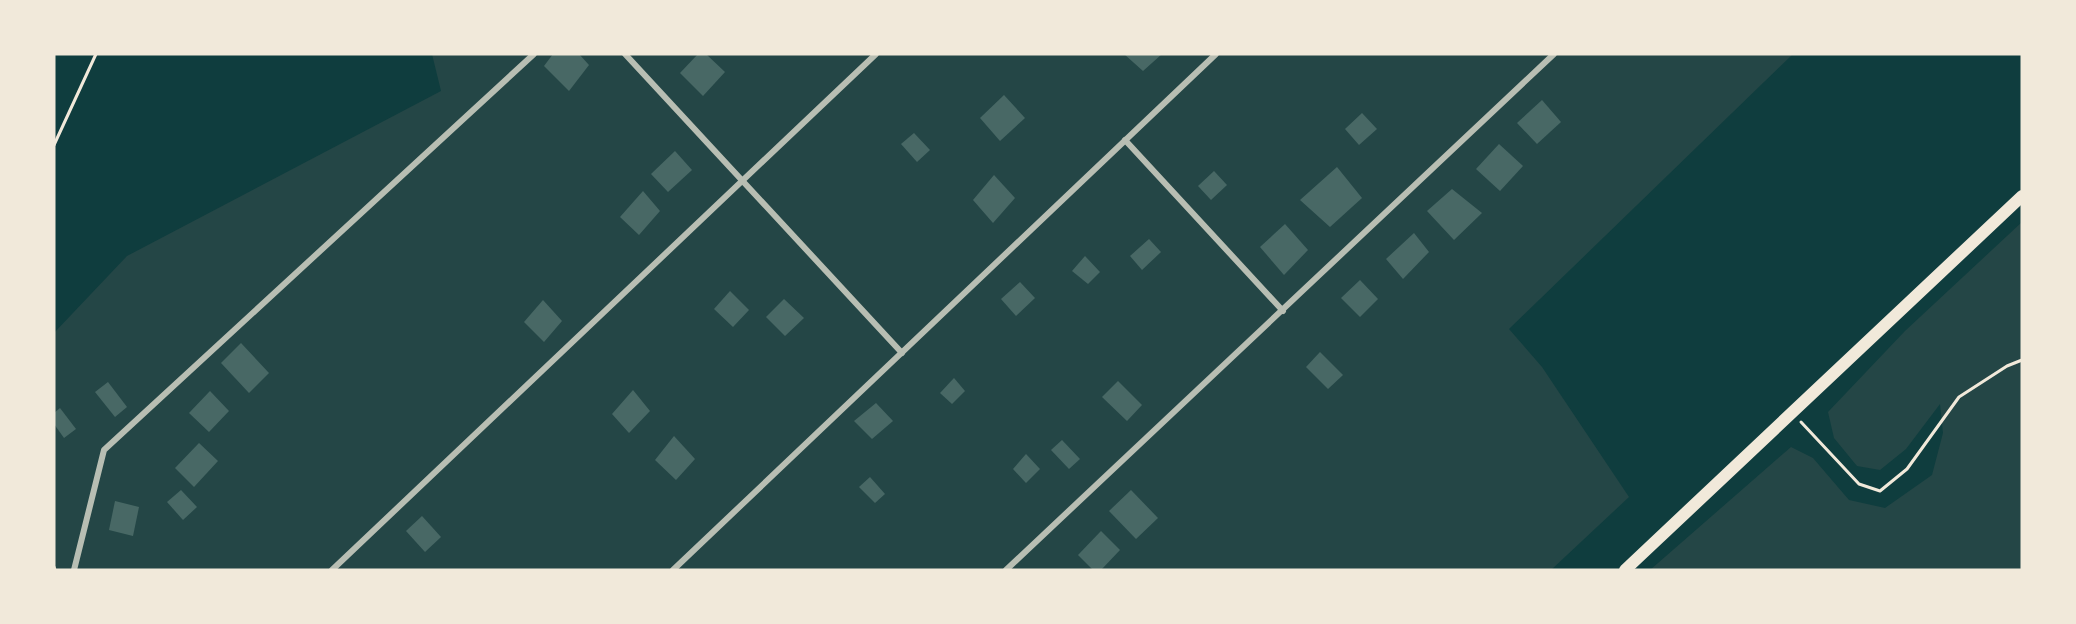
<svg xmlns="http://www.w3.org/2000/svg" width="2076" height="624" viewBox="0 0 2076 624" font-family="'Alegreya Sans',sans-serif">
<rect width="100%" height="100%" fill="#0f3d3e"/>
<g fill="#244646">
<polygon points="432,54 1793,54 1509,329 1542,367 1629,497 1551,570 54,570 54,333 127,256 441,91"/>
<polygon points="2022,222 2022,570 1650,570 1791,447 1813,458 1849,500 1885,508 1932,475 1943,433 1940,404 1906,449 1880,470 1857,466 1834,438 1828,412 1905,331"/>
</g>
<g fill="#486865">
<polygon points="553,54 579,54 589,65 569,91 544,66"/>
<polygon points="698,54 706,54 725,72 703,96 680,73"/>
<polygon points="1124,54 1162,54 1143,71"/>
<polygon points="1004,95 1025,118 1000,141 980,118"/>
<polygon points="1542,100 1561,122 1537,144 1517,123"/>
<polygon points="1362,113 1377,129 1359,145 1345,129"/>
<polygon points="914,133 930,150 917,162 901,144"/>
<polygon points="1499,144 1523,166 1500,191 1476,169"/>
<polygon points="675,151 692,170 668,192 651,174"/>
<polygon points="1337,167 1362,198 1330,227 1300,200"/>
<polygon points="1214,171 1227,185 1211,200 1198,186"/>
<polygon points="994,175 1015,198 993,223 973,200"/>
<polygon points="1452,189 1482,213 1454,240 1427,211"/>
<polygon points="643,191 660,211 639,235 620,217"/>
<polygon points="1285,224 1308,250 1284,275 1260,247"/>
<polygon points="1414,233 1429,252 1403,279 1386,259"/>
<polygon points="1149,239 1161,252 1142,270 1130,256"/>
<polygon points="1085,256 1100,272 1088,284 1072,271"/>
<polygon points="1360,280 1378,299 1360,317 1341,298"/>
<polygon points="1020,282 1035,298 1016,316 1001,299"/>
<polygon points="730,291 749,310 733,327 714,309"/>
<polygon points="784,299 804,318 785,336 766,317"/>
<polygon points="543,300 562,321 544,342 524,322"/>
<polygon points="241,343 269,373 249,393 221,363"/>
<polygon points="1320,352 1343,375 1328,389 1306,367"/>
<polygon points="954,378 965,391 952,404 940,393"/>
<polygon points="1118,381 1142,405 1127,421 1102,397"/>
<polygon points="108,382 127,407 115,417 95,392"/>
<polygon points="633,390 650,411 629,433 612,414"/>
<polygon points="210,391 229,411 209,432 189,413"/>
<polygon points="876,403 893,421 872,439 854,421"/>
<polygon points="60,408 76,429 64,438 54,424 54,413"/>
<polygon points="674,436 695,459 676,480 655,460"/>
<polygon points="1062,440 1080,459 1069,469 1051,450"/>
<polygon points="199,443 218,461 194,487 175,468"/>
<polygon points="1026,454 1040,469 1026,483 1013,469"/>
<polygon points="870,477 885,494 875,503 859,487"/>
<polygon points="181,490 197,507 183,520 167,502"/>
<polygon points="1131,490 1158,518 1136,539 1109,511"/>
<polygon points="115,501 139,507 133,536 109,530"/>
<polygon points="422,516 441,537 425,552 406,531"/>
<polygon points="1101,531 1120,550 1101,570 1093,570 1078,555"/>
</g>
<g fill="none" stroke-linecap="round" stroke-linejoin="round">
<g stroke="#f1e9da" stroke-width="3">
<polyline points="54,145 96,54"/>
<polyline points="1801,422 1859,484 1880,491 1907,469 1959,397 2007,366 2022,360"/>
<polyline points="54,567 55,570"/>
</g>
<g stroke="#b8beb3" stroke-width="6">
<polyline points="625,54 902,353"/>
<polyline points="1125,140 1283,311"/>
<polyline points="74,570 104,450 534,54"/>
<polyline points="332,570 876,54"/>
<polyline points="673,570 1216,54"/>
<polyline points="1006,570 1554,54"/>
</g>
<polyline stroke="#f1e9da" stroke-width="12" points="1625,570 2022,196"/>
</g>
<rect width="2076" height="624" fill="none" stroke="#f1e9da" stroke-width="111"/>
</svg>
